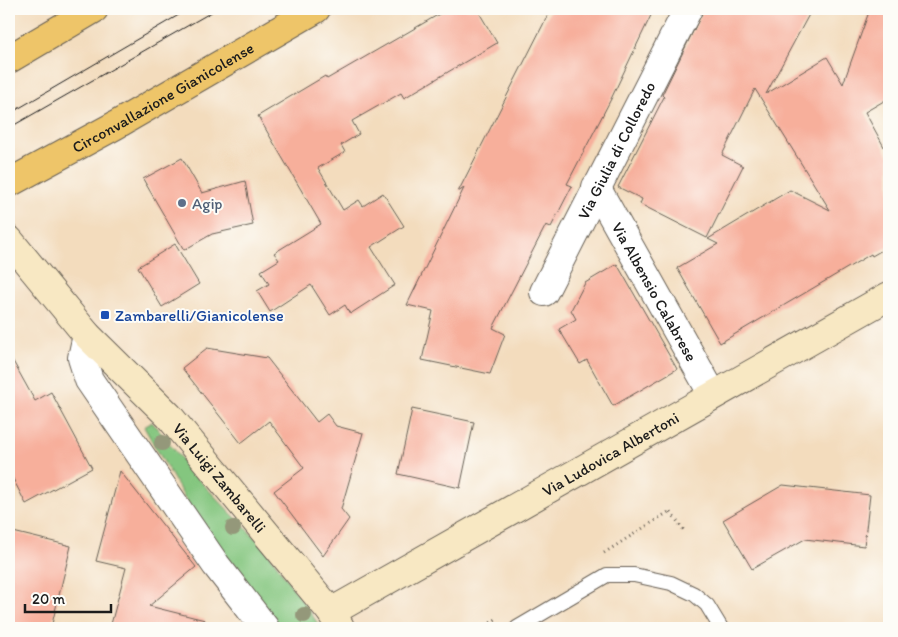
<svg xmlns="http://www.w3.org/2000/svg" width="898" height="637" viewBox="0 0 898 637" font-family="Itim,sans-serif">
<rect width="100%" height="100%" fill="#fdfcf7"/>
<filter id="ink" filterUnits="userSpaceOnUse"><feTurbulence type="fractalNoise" baseFrequency=".02" numOctaves="2"/><feDisplacementMap in="SourceGraphic" scale="10" xChannelSelector="R" yChannelSelector="G"/><feConvolveMatrix kernelMatrix="1 2 1 2 8 2 1 2 1" color-interpolation-filters="sRGB"/></filter>
<filter id="wash" filterUnits="userSpaceOnUse"><feTurbulence type="fractalNoise" baseFrequency=".0096" numOctaves="4" result="noise"/><feDisplacementMap in="SourceGraphic" scale="20" xChannelSelector="R" yChannelSelector="G"/><feGaussianBlur stdDeviation="1.12" result="paint"/><feColorMatrix in="noise" values="0 0 0 0 0 0 0 0 0 0 0 0 0 0 0 0 0 1.4 0 .05"/><feComposite in="paint" operator="in"/></filter>
<g filter="url(#wash)">
<rect width="100%" height="100%" fill="#f3dcbd"/>
<polygon fill="#84c67f" stroke="#50714e" points="152,422 198,479 265,548 321,628 277,628 212,546 144,427"/>
<g id="blocks">
<g fill="#f7af9b">
<polygon points="448,9 477,9 497,43 404,98 401,93 352,121 359,134 341,145 345,152 318,168 343,210 359,200 363,206 383,193 404,226 371,247 395,285 350,314 345,305 330,315 311,285 270,312 257,291 269,284 261,271 279,260 274,253 321,224 258,116 325,76 327,79"/>
<polygon points="551,9 654,9 611,99 567,184 572,186 551,227 546,225 493,328 505,334 490,374 422,360 433,311 407,305 464,188 458,192"/>
<polygon points="704,9 812,9 766,94 827,57 843,84 870,9 889,14 889,98 865,112 889,156 889,246 872,256 871,254 720,343 677,268 718,244 708,239 790,190 830,210 755,89 722,155 743,166 707,238 640,204 642,199 618,187 664,97 662,95"/>
<polygon points="182,158 202,193 245,181 253,225 212,234 184,250 143,179"/>
<polygon points="175,244 199,284 162,307 138,267"/>
<polygon points="617,264 677,369 613,406 587,360 580,364 559,329 576,319 571,310 585,283"/>
<polygon points="207,348 267,358 317,422 327,414 336,426 363,433 341,509 349,519 323,556 274,491 304,468 269,421 241,443 182,368"/>
<polygon points="9,354 35,401 51,392 92,468 26,504 9,471"/>
<polygon points="412,409 474,422 460,488 398,474"/>
<polygon points="120,471 196,567 149,606 205,620 204,628 110,628 126,568 96,561"/>
<polygon points="783,485 870,495 864,546 805,539 752,569 723,520"/>
<polygon points="9,531 71,546 51,628 9,628"/>
</g>
</g>
</g>
<g filter="url(#ink)">
<use href="#blocks" fill-opacity="0" stroke="#675f54" stroke-width="1"/>
<g fill="none" stroke-linecap="round" stroke-linejoin="round">
<g stroke="#675f54" stroke-width="16">
<polyline id="lane" points="517,628 607,575 634,575 671,583 694,594 707,605 721,628"/>
</g>
<g stroke="#675f54" stroke-width="30">
<g id="street">
<path id="s1" d="M 596,187 L 713,395"/>
<path id="s2" d="M 544,292 L 688,9"/>
<polyline points="87,335 82,358 89,380 216,565 265,628"/>
</g>
</g>
<g stroke="#675f54" stroke-width="30">
<g id="secondary">
<path id="s3" d="M 9,240 L 87,335 L 169,416 L 331,612 L 340,627"/>
<path id="s4" d="M 331,612 L 889,296"/>
</g>
</g>
<g stroke="#675f54" stroke-width="30">
<g id="primary">
<polyline points="9,59 94,9"/>
<path id="s5" d="M 9,183 L 116,125 L 316,9"/>
</g>
</g>
<g stroke="#675f54" stroke-width="3" stroke-dasharray="1 4" stroke-linecap="butt">
<polyline points="604,553 670,511 685,532"/>
<polyline points="482,628 496,619"/>
</g>
<use href="#lane" stroke="#fff" stroke-width="14"/>
<use href="#street" stroke="#fff" stroke-width="28"/>
<use href="#secondary" stroke="#f8e8c3" stroke-width="28"/>
<use href="#primary" stroke="#eec569" stroke-width="28"/>
<g stroke="#1c1c1c" stroke-width="1">
<polyline points="9,114 189,9"/>
<polyline points="9,128 217,9"/>
</g>
</g>
<g fill="#94987a">
<circle cx="162" cy="443" r="8"/>
<circle cx="233" cy="528" r="8"/>
<circle cx="304" cy="615" r="8"/>
</g>
</g>
<circle fill="#5c6f8a" stroke="#fdfcf7" stroke-width="2" cx="182" cy="203" r="5"/>
<rect fill="#1a4fb4" stroke="#fdfcf7" stroke-width="2" x="100" y="310" width="10" height="10" rx="2.5"/>
<g text-anchor="middle" stroke-width="4" stroke-linejoin="round" paint-order="stroke">
<g font-size="16" fill="#1c1c1c" stroke="#fdfcf7">
<text dy="6" stroke="none"><textPath href="#s5" startOffset="176">Circonvallazione Gianicolense</textPath></text>
<text dy="6" stroke="none"><textPath href="#s2" startOffset="159">Via Giulia di Colloredo</textPath></text>
<text dy="6" stroke="none"><textPath href="#s1" startOffset="120">Via Albensio Calabrese</textPath></text>
<text dy="6" stroke="none"><textPath href="#s4" startOffset="321">Via Ludovica Albertoni</textPath></text>
<text dy="6" stroke="none"><textPath href="#s3" startOffset="318">Via Luigi Zambarelli</textPath></text>
</g>
<g font-size="16" fill="#4e5e75" stroke="#fdfcf7" text-anchor="start">
<text x="192" y="209">Agip</text>
</g>
<g font-size="16" fill="#164399" stroke="#fdfcf7" text-anchor="start">
<text x="115" y="321">Zambarelli/Gianicolense</text>
</g>
</g>
<rect width="898" height="637" fill="none" stroke="#fdfcf7" stroke-width="30"/>
<path d="M25 604v8h86v-8" fill="none" stroke="#1c1c1c" stroke-width="2.5"/>
<text x="32" y="604" font-size="15" fill="#1c1c1c" stroke="#fdfcf7" stroke-width="4" paint-order="stroke">20 m</text>
</svg>
